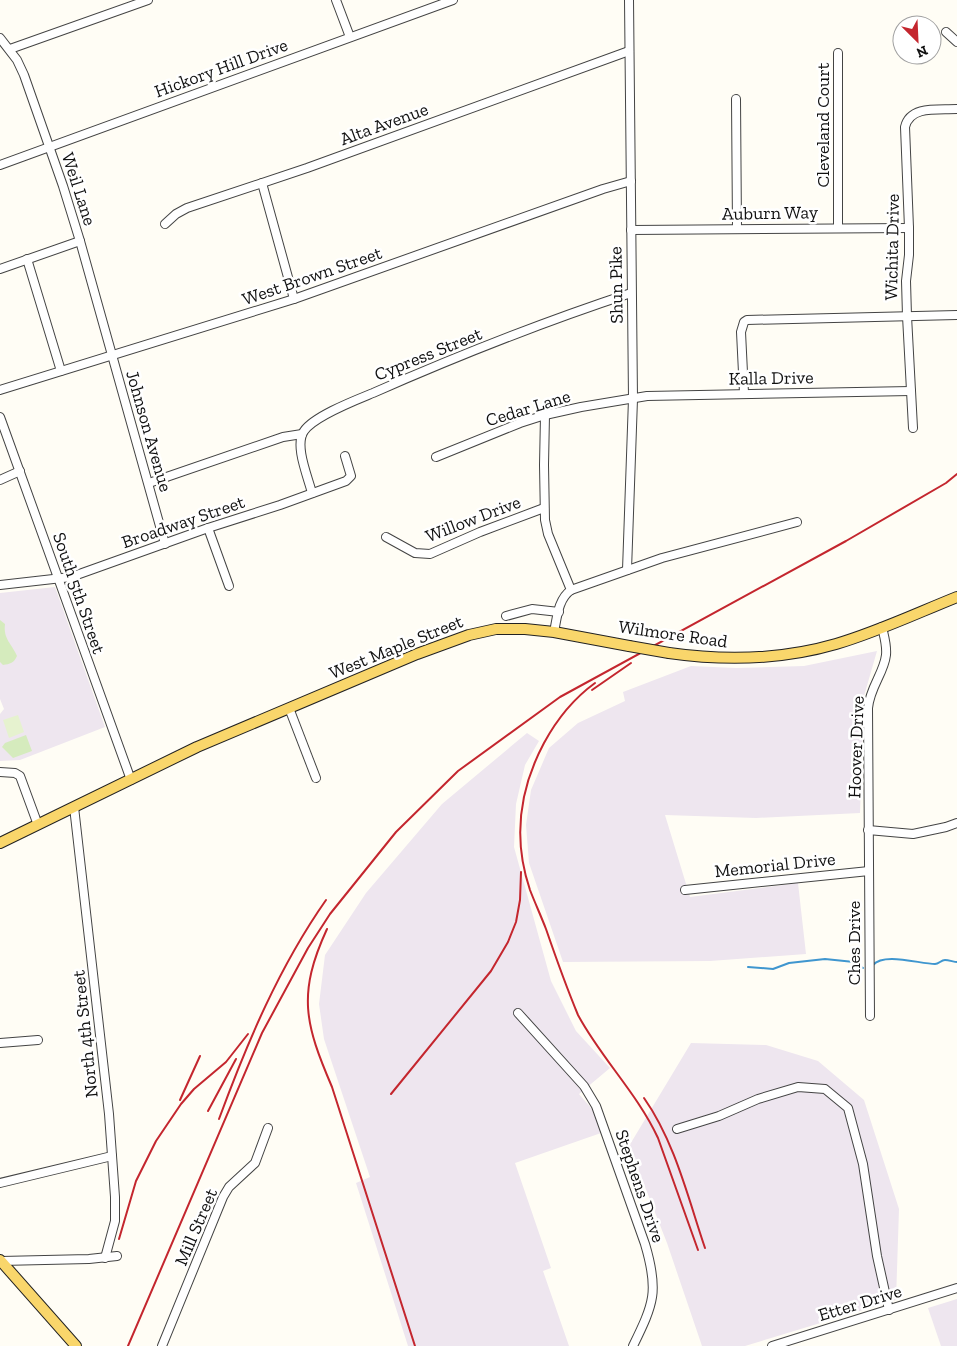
<svg xmlns="http://www.w3.org/2000/svg" width="957" height="1346" viewBox="0 0 957 1346" font-family="'Zilla Slab',serif">
<rect width="100%" height="100%" fill="#fffdf5"/>
<g fill="#eee6ef">
<polygon points="55,587 105,727 20,760 0,761 0,714 4,709 0,699 0,593"/>
<polygon points="877,651 864,696 860,813 756,818 665,815 690,897 798,883 806,954 710,961 563,962 529,863 526,825 531,790 549,748 578,723 625,701 623,692 691,666 736,668 804,666"/>
<polygon points="527,733 539,741 525,765 516,804 514,847 551,981 576,1031 610,1068 579,1094 592,1109 601,1133 515,1163 551,1268 543,1271 569,1346 408,1346 356,1183 370,1177 324,1039 319,1004 325,955 366,893 442,804"/>
<polygon points="691,1043 766,1045 818,1061 864,1100 899,1209 896,1300 745,1346 702,1346 667,1243 629,1146"/>
<polygon points="957,1299 957,1346 941,1346 928,1308"/>
</g>
<g fill="#d5ebbd">
<path d="M 0,620 L 5,624 C 3,639 12,644 17,656 C 14,663 10,664 3,665 L 0,662 Z"/>
<polygon points="26,735 32,751 13,758 2,747 5,743"/>
</g>
<polygon fill="#e6f2cf" points="18,715 24,732 9,738 3,720"/>
<g fill="none" stroke-linecap="round" stroke-linejoin="round">
<g stroke="#3f96cf" stroke-width="2">
<path d="M 873,965 C 884,952 920,964 935,964 C 939,964 941,960 945,960 C 949,960 954,962 957,962"/>
<polyline points="748,967 773,969 789,963 825,959 854,962 863,968"/>
</g>
<g stroke="#444" stroke-width="10">
<g id="minor">
<polyline points="336,0 350,37"/>
<polyline points="946,32 957,42"/>
<polyline points="0,38 17,60 24,75 63,186 80,241 165,544"/>
<polyline points="10,49 148,0"/>
<polyline points="838,53 838,228"/>
<polyline points="736,99 737,229"/>
<polyline points="0,165 453,0"/>
<polyline points="262,183 294,299"/>
<polyline points="165,224 176,214 187,208 307,168 629,51"/>
<polyline points="631,230 909,228"/>
<polyline points="27,259 61,371"/>
<polyline points="0,269 80,241"/>
<polyline points="0,390 294,299 603,189 631,181"/>
<polyline points="744,393 741,332 744,322 747,320 957,315"/>
<polyline points="545,415 544,465 545,520 548,534 571,590"/>
<polyline points="0,417 131,780"/>
<path d="M 913,428 L 907,316 L 906,281 L 909,255 L 909,228 L 905,127 C 910,105 939,110 957,109"/>
<polyline points="436,457 520,423 545,415 581,407 647,396 911,391"/>
<polyline points="0,480 20,471"/>
<polyline points="149,483 283,437 302,434"/>
<path d="M 312,493 C 308,477 294,445 304,431 C 314,416 356,400 373,393 C 457,356 543,322 631,293"/>
<polyline points="208,528 229,586"/>
<polyline points="386,537 415,553 430,554 480,532 544,508"/>
<polyline points="627,570 633,399 629,0"/>
<polyline points="0,585 71,577 208,528 280,505 346,481 351,476 345,456"/>
<polyline points="506,616 532,609 559,612"/>
<path d="M 554,632 C 557,618 558,599 571,590 L 662,558 L 797,522"/>
<polyline points="289,708 316,778"/>
<polyline points="0,772 15,773 20,776 38,825"/>
<polyline points="74,807 109,1114 115,1197 115,1221 105,1258"/>
<polyline points="868,830 913,834 946,827 957,823"/>
<polyline points="685,890 869,871"/>
<path d="M 518,1013 L 584,1086 L 596,1106 L 645,1244 C 659,1291 654,1303 633,1346"/>
<path d="M 870,1016 L 868,708 C 870,687 884,673 886,655 C 887,645 884,636 882,627"/>
<polyline points="0,1043 38,1040"/>
<polyline points="677,1129 719,1116 758,1099 798,1087 825,1089 848,1108 863,1164 877,1256 889,1310"/>
<polyline points="0,1183 112,1156"/>
<polyline points="1,1261 89,1259 117,1256"/>
<polyline points="162,1346 223,1197 229,1187 255,1163 268,1128"/>
<polyline points="772,1346 957,1288"/>
</g>
</g>
<g stroke="#222" stroke-width="12">
<g id="major">
<path d="M 669,653 C 725,661 781,660 836,644 C 877,632 917,613 957,597"/>
<polyline points="0,843 197,747 417,654 469,635 496,629 525,629 554,632 629,646"/>
<polyline points="0,1260 76,1346"/>
</g>
</g>
<use href="#minor" stroke="#fff" stroke-width="8"/>
<use href="#major" stroke="#f9d66b" stroke-width="10"/>
<g stroke="#c4262e" stroke-width="2">
<path d="M 595,683 C 573,699 557,719 544,743 C 519,790 513,840 530,890 C 535,903 541,916 546,929 C 556,958 566,986 578,1015 C 601,1058 637,1093 658,1138 L 698,1250"/>
<polyline points="592,690 631,663"/>
<path d="M 327,929 C 297,994 305,1024 332,1087 L 415,1346"/>
<polyline points="391,1094 491,971 508,942 516,922 520,900 521,872"/>
<path d="M 644,1098 C 675,1142 688,1198 705,1248"/>
<polyline points="180,1100 200,1056"/>
<polyline points="208,1111 236,1059"/>
<path d="M 219,1119 C 247,1043 279,967 326,900"/>
<polyline points="119,1239 136,1181 156,1141 181,1104 194,1089 226,1062 248,1034"/>
<polyline points="128,1346 262,1033 308,948 330,914 396,832 458,771 560,697 846,541 946,483 957,474"/>
</g>
<g stroke="#222" stroke-width="12" stroke-linecap="butt">
<polyline id="major-bridge" points="629,646 669,653"/>
</g>
<use href="#major-bridge" stroke="#f9d66b" stroke-width="10"/>
</g>
<g text-anchor="middle" stroke-width="5" stroke-linejoin="round" paint-order="stroke">
<g font-size="18" fill="#111" stroke="#fff">
<text transform="translate(221 68) rotate(-20)" y="6">Hickory Hill Drive</text>
<text transform="translate(384 124) rotate(-20)" y="6">Alta Avenue</text>
<text transform="translate(823 125) rotate(-90)" y="6">Cleveland Court</text>
<text transform="translate(79 189) rotate(72)" y="6">Weil Lane</text>
<text transform="translate(770 213) rotate(-1)" y="6">Auburn Way</text>
<text transform="translate(892 247) rotate(-89)" y="6">Wichita Drive</text>
<text transform="translate(312 276) rotate(-19)" y="6">West Brown Street</text>
<text transform="translate(616 285) rotate(-91)" y="6">Shun Pike</text>
<text transform="translate(428 354) rotate(-22)" y="6">Cypress Street</text>
<text transform="translate(771 378) rotate(-1)" y="6">Kalla Drive</text>
<text transform="translate(528 408) rotate(-17)" y="6">Cedar Lane</text>
<text transform="translate(149 431) rotate(74)" y="6">Johnson Avenue</text>
<text transform="translate(473 519) rotate(-21)" y="6">Willow Drive</text>
<text transform="translate(183 522) rotate(-19)" y="6">Broadway Street</text>
<text transform="translate(79 593) rotate(71)" y="6">South 5th Street</text>
<text transform="translate(673 634) rotate(8)" y="6">Wilmore Road</text>
<text transform="translate(396 647) rotate(-22)" y="6">West Maple Street</text>
<text transform="translate(856 747) rotate(-88)" y="6">Hoover Drive</text>
<text transform="translate(775 865) rotate(-6)" y="6">Memorial Drive</text>
<text transform="translate(854 943) rotate(-90)" y="6">Ches Drive</text>
<text transform="translate(85 1034) rotate(-96)" y="6">North 4th Street</text>
<text transform="translate(640 1186) rotate(71)" y="6">Stephens Drive</text>
<text transform="translate(196 1227) rotate(-67)" y="6">Mill Street</text>
<text transform="translate(860 1303) rotate(-17)" y="6">Etter Drive</text>
</g>
</g>
<g transform="translate(917 40) rotate(156)"><circle r="24" fill="#ffffff" stroke="#a0a0a0"/>
<path d="M0-4L9 19L0 12L-9 19Z" fill="#c4262e"/>
<text y="-8" font-size="14" font-weight="bold" text-anchor="middle" fill="#111111">N</text>
</g>
</svg>
